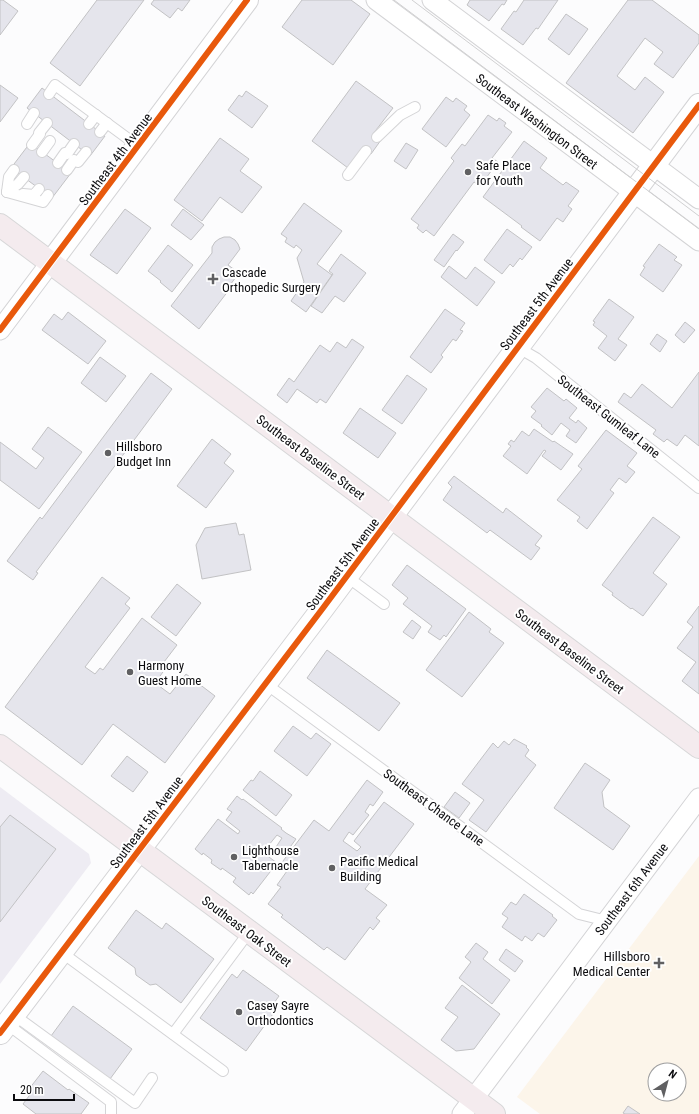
<svg xmlns="http://www.w3.org/2000/svg" width="699" height="1114" viewBox="0 0 699 1114" font-family="'Roboto Condensed',sans-serif">
<rect width="100%" height="100%" fill="#fcfcfd"/>
<polygon fill="#eeecf3" points="0,787 89,854 91,863 0,984"/>
<path fill="#fcf5ea" fill-rule="evenodd" d="M 699,856 L 699,1114 L 540,1114 L 517,1097 ZM 655,1070 L 679,1070 L 679,1094 L 655,1094 Z"/>
<g fill="#e5e5ec" stroke="#c2c2c4">
<polygon points="0,0 3,0 18,11 0,35"/>
<polygon points="97,0 144,0 80,86 50,63"/>
<polygon points="154,0 190,0 182,11 178,8 170,18 151,4"/>
<polygon points="302,0 351,0 370,14 333,65 282,27"/>
<polygon points="470,0 507,0 504,5 502,4 489,21 467,5"/>
<polygon points="524,0 558,0 538,29 536,28 523,45 501,29 514,11 516,12"/>
<polygon points="628,0 652,0 699,35 699,43 673,78 654,64 663,52 645,38 617,76 635,90 645,77 664,92 633,133 566,83"/>
<polygon points="566,14 588,29 569,55 548,39"/>
<polygon points="356,81 393,108 373,134 381,140 371,154 363,149 348,168 312,141"/>
<polygon points="0,85 18,98 0,122"/>
<polygon points="42,88 105,136 90,156 27,108"/>
<polygon points="246,91 268,106 252,128 228,110 239,95 242,97"/>
<polygon points="446,97 453,102 456,98 467,106 464,110 470,115 446,147 422,129"/>
<polygon points="488,115 497,121 499,118 506,123 504,126 512,132 492,158 498,162 480,186 474,182 434,236 426,230 423,233 417,228 419,225 411,219 454,161 451,158 462,144 465,146"/>
<polygon points="220,138 249,159 240,171 262,187 242,213 220,197 202,221 174,200"/>
<polygon points="524,141 547,158 540,168 563,185 566,182 579,191 568,206 572,209 563,222 557,218 540,241 521,227 522,226 483,197"/>
<polygon points="30,143 71,173 52,198 11,168"/>
<polygon points="406,143 418,150 406,169 394,161"/>
<polygon points="304,203 342,231 317,264 332,275 306,312 291,301 304,282 297,258 302,250 296,245 294,248 285,242 287,238 281,234"/>
<polygon points="125,209 151,228 117,274 90,255"/>
<polygon points="183,209 204,225 191,240 171,225"/>
<polygon points="507,229 532,247 522,260 520,258 513,267 510,264 502,274 484,260"/>
<polygon points="453,234 464,242 457,251 456,250 444,267 434,260"/>
<polygon points="224,237 230,237 235,240 238,244 240,249 228,265 239,273 230,285 232,286 199,329 171,306 212,253 212,247 215,242 219,239"/>
<polygon points="659,244 677,257 674,260 682,265 663,292 640,275 645,267 643,266"/>
<polygon points="168,245 193,265 172,292 160,282 161,281 148,271"/>
<polygon points="341,254 366,273 344,302 335,296 322,313 311,306 333,274 329,271"/>
<polygon points="449,266 466,279 475,267 495,282 477,306 441,277"/>
<polygon points="609,299 634,317 618,339 627,345 615,361 598,348 607,336 593,325 595,322 593,321"/>
<polygon points="445,309 465,323 460,330 463,331 456,341 453,339 441,355 443,357 431,373 410,357"/>
<polygon points="68,312 106,341 88,364 42,330 54,314 62,320"/>
<polygon points="685,322 695,330 684,343 675,335"/>
<polygon points="657,334 667,341 660,352 650,344"/>
<polygon points="352,339 364,347 326,403 320,399 317,403 297,389 287,403 277,395 289,378 294,382 320,345 330,352 337,342 346,348"/>
<polygon points="100,357 126,376 106,402 81,383"/>
<polygon points="699,372 699,446 685,435 677,446 667,439 664,442 653,434 656,430 618,402 624,393 631,398 642,384 672,408"/>
<polygon points="151,373 172,389 36,572 38,573 33,580 7,561 40,517 42,519"/>
<polygon points="407,375 427,389 402,424 382,410"/>
<polygon points="547,388 564,401 566,399 577,408 569,418 576,423 578,420 587,428 576,443 566,436 570,430 561,423 552,435 541,426 542,425 531,417 536,411 531,407"/>
<polygon points="360,408 396,433 378,458 343,433"/>
<polygon points="48,427 82,452 39,509 0,480 0,442 36,469 44,458 32,449"/>
<polygon points="534,429 553,442 554,441 573,454 561,470 542,456 546,451 544,450 527,474 503,456 511,446 508,444 511,440 514,442 522,431 529,436"/>
<polygon points="606,430 637,453 627,466 635,472 626,483 619,478 610,490 614,493 587,529 577,521 580,517 557,500 582,469 578,466"/>
<polygon points="212,439 231,454 224,463 234,471 206,508 177,486"/>
<polygon points="454,476 503,513 506,508 542,536 535,545 540,548 531,560 490,530 487,533 443,500 452,487 448,483"/>
<polygon points="653,517 680,537 653,573 667,584 643,616 632,608 631,609 612,595 613,593 602,585"/>
<polygon points="236,523 239,535 244,534 251,570 202,579 196,545 205,528"/>
<polygon points="407,565 466,609 446,637 444,635 440,640 428,632 432,626 403,604 408,598 392,585"/>
<polygon points="102,577 130,598 125,604 130,608 85,667 95,674 100,668 103,670 142,618 177,645 164,662 168,665 155,683 170,694 186,674 215,696 165,763 113,724 82,765 5,707"/>
<polygon points="177,584 201,603 176,636 151,617"/>
<polygon points="699,606 699,694 682,681 696,662 677,648 693,627 687,622"/>
<polygon points="469,612 491,629 489,632 504,643 462,697 426,670"/>
<polygon points="412,620 421,627 413,639 403,632"/>
<polygon points="327,650 400,703 379,731 307,678"/>
<polygon points="293,726 311,739 316,733 331,744 307,776 274,751"/>
<polygon points="514,739 527,746 526,747 529,750 525,756 536,765 486,832 469,820 484,800 462,784 493,743 498,748 504,741 509,745"/>
<polygon points="127,756 148,772 133,792 111,776"/>
<polygon points="585,763 610,780 602,792 604,807 630,826 613,850 554,808"/>
<polygon points="260,771 292,795 276,816 243,790 251,780 253,781"/>
<polygon points="367,780 383,792 373,806 370,804 365,812 369,815 353,835 349,832 343,841 357,851 361,847 354,841 384,802 414,824 365,889 387,905 376,918 380,921 373,930 370,927 345,960 327,947 324,950 281,917 283,915 268,904 281,887 277,885 287,871 280,865 314,820 329,831"/>
<polygon points="455,792 470,803 459,818 444,807"/>
<polygon points="237,796 242,800 243,799 282,828 281,829 286,833 296,839 285,854 276,847 282,838 277,835 264,851 258,846 257,848 277,863 253,894 251,892 249,895 233,882 236,878 222,868 221,870 211,863 212,860 203,853 202,855 195,849 218,819 238,834 240,831 226,820 232,812 227,809"/>
<polygon points="10,815 56,849 0,922 0,827"/>
<polygon points="524,894 553,915 552,916 557,920 544,937 538,933 532,941 525,936 522,941 502,927 508,918 502,914 511,902 516,905"/>
<polygon points="136,910 162,929 166,923 214,959 181,1003 156,984 150,985 136,975 135,968 108,948"/>
<polygon points="476,943 488,952 483,959 510,980 492,1004 459,978 471,962 465,957"/>
<polygon points="506,949 523,961 515,972 499,960"/>
<polygon points="243,970 279,996 274,1003 278,1007 246,1051 200,1018 232,974 237,978"/>
<polygon points="462,985 500,1014 474,1049 456,1051 441,1040 458,1017 445,1008"/>
<polygon points="73,1006 132,1049 110,1079 51,1036"/>
<polygon points="43,1071 68,1090 69,1089 89,1103 81,1114 36,1114 23,1104 32,1092 29,1089"/>
<polygon points="628,1106 640,1114 625,1114 623,1113"/>
</g>
<g fill="none" stroke-linecap="round" stroke-linejoin="round">
<g stroke="#d4d4d6" stroke-width="12">
<g id="lane">
<polyline points="49,94 55,85 138,146"/>
<polyline points="27,124 34,113"/>
<polyline points="89,124 96,115"/>
<polyline points="100,132 107,123"/>
<polyline points="39,133 47,123"/>
<polyline points="377,137 400,115 415,107"/>
<polyline points="32,145 40,134"/>
<polyline points="42,152 50,141"/>
<polyline points="67,154 74,144"/>
<polyline points="78,162 86,152"/>
<polyline points="58,163 65,153"/>
<polyline points="67,170 74,160"/>
<polyline points="348,175 366,151"/>
<polyline points="7,192 43,202 48,195"/>
<polyline points="7,192 9,177 14,170"/>
<polyline points="7,192 18,184 24,177"/>
<polyline points="23,194 34,195 39,189"/>
<polyline points="517,347 536,358 699,488"/>
<polyline points="346,576 384,604"/>
<polyline points="266,684 579,914 607,921"/>
<polyline points="61,952 223,1071"/>
<polyline points="14,1015 135,1103 152,1078"/>
<polyline points="7,1024 111,1102 111,1114"/>
<polyline points="173,1034 249,932"/>
</g>
</g>
<g stroke="#d4d4d6" stroke-width="21">
<g id="street">
<polyline points="376,0 699,241"/>
<polyline points="432,0 699,199"/>
<polyline points="0,330 51,262"/>
<polyline points="462,1114 699,798"/>
</g>
</g>
<g stroke="#d4d4d6" stroke-width="24">
<g id="secondary">
<polyline points="51,262 247,0"/>
<polyline points="0,1033 323,608 699,105"/>
</g>
</g>
<g stroke="#d7d7d8" stroke-width="24">
<g id="highway">
<polyline points="0,225 699,747"/>
<polyline points="0,746 494,1114"/>
</g>
</g>
<use href="#lane" stroke="#fff" stroke-width="10"/>
<use href="#street" stroke="#fff" stroke-width="19"/>
<use href="#secondary" stroke="#fff" stroke-width="22"/>
<use href="#highway" stroke="#f4ebee" stroke-width="22"/>
<g stroke="#d0d0d1" stroke-width="1">
<polyline points="394,0 699,229"/>
<polyline points="412,0 699,216"/>
</g>
<g stroke="#fff" stroke-width="8">
<g id="cycleway">
<polyline points="0,330 247,0"/>
<polyline points="0,1033 323,608 699,105"/>
</g>
</g>
<use href="#cycleway" stroke="#e8590c" stroke-width="6"/>
</g>
<g fill="#606062" stroke="#fff" stroke-width="1.5">
<circle cx="468" cy="172" r="4"/>
<path d="M211 273h4v4h4v4h-4v4h-4v-4h-4v-4h4z"/>
<circle cx="108" cy="453" r="4"/>
<circle cx="130" cy="672" r="4"/>
<circle cx="234" cy="857" r="4"/>
<circle cx="332" cy="868" r="4"/>
<path d="M657 957h4v4h4v4h-4v4h-4v-4h-4v-4h4z"/>
<circle cx="239" cy="1012" r="4"/>
</g>
<g text-anchor="middle" stroke-width="4" stroke-linejoin="round" paint-order="stroke">
<g font-size="13" fill="#0c0c0f" stroke="#fff">
<text transform="translate(537 121) rotate(37)" y="5">Southeast Washington Street</text>
<text transform="translate(115 159) rotate(-53)" y="5">Southeast 4th Avenue</text>
<text transform="translate(536 304) rotate(-53)" y="5">Southeast 5th Avenue</text>
<text transform="translate(609 416) rotate(38)" y="5">Southeast Gumleaf Lane</text>
<text transform="translate(311 457) rotate(37)" y="5">Southeast Baseline Street</text>
<text transform="translate(342 564) rotate(-53)" y="5">Southeast 5th Avenue</text>
<text transform="translate(570 651) rotate(37)" y="5">Southeast Baseline Street</text>
<text transform="translate(434 807) rotate(36)" y="5">Southeast Chance Lane</text>
<text transform="translate(146 822) rotate(-53)" y="5">Southeast 5th Avenue</text>
<text transform="translate(631 889) rotate(-53)" y="5">Southeast 6th Avenue</text>
<text transform="translate(247 931) rotate(37)" y="5">Southeast Oak Street</text>
</g>
<g font-size="13" fill="#0c0c0f" stroke="#fff" text-anchor="start">
<text x="476" y="170">Safe Place<tspan x="476" dy="15">for Youth</tspan></text>
<text x="222" y="277">Cascade<tspan x="222" dy="15">Orthopedic Surgery</tspan></text>
<text x="116" y="451">Hillsboro<tspan x="116" dy="15">Budget Inn</tspan></text>
<text x="138" y="670">Harmony<tspan x="138" dy="15">Guest Home</tspan></text>
<text x="242" y="855">Lighthouse<tspan x="242" dy="15">Tabernacle</tspan></text>
<text x="340" y="866">Pacific Medical<tspan x="340" dy="15">Building</tspan></text>
<text x="650" y="961" text-anchor="end">Hillsboro<tspan x="650" dy="15">Medical Center</tspan></text>
<text x="247" y="1010">Casey Sayre<tspan x="247" dy="15">Orthodontics</tspan></text>
</g>
</g>
<g transform="translate(667 1082) rotate(36)"><circle r="19" fill="#ffffff" stroke="#9e9e9f"/>
<path d="M0-3L7 15L0 10L-7 15Z" fill="#606062"/>
<text y="-6" font-size="11" font-weight="bold" text-anchor="middle" fill="#0c0c0f">N</text>
</g>
<path d="M14 1094v6h60v-6" fill="none" stroke="#0c0c0f" stroke-width="2"/>
<text x="20" y="1094" font-size="12" fill="#0c0c0f" stroke="#ffffff" stroke-width="3" paint-order="stroke">20 m</text>
</svg>
